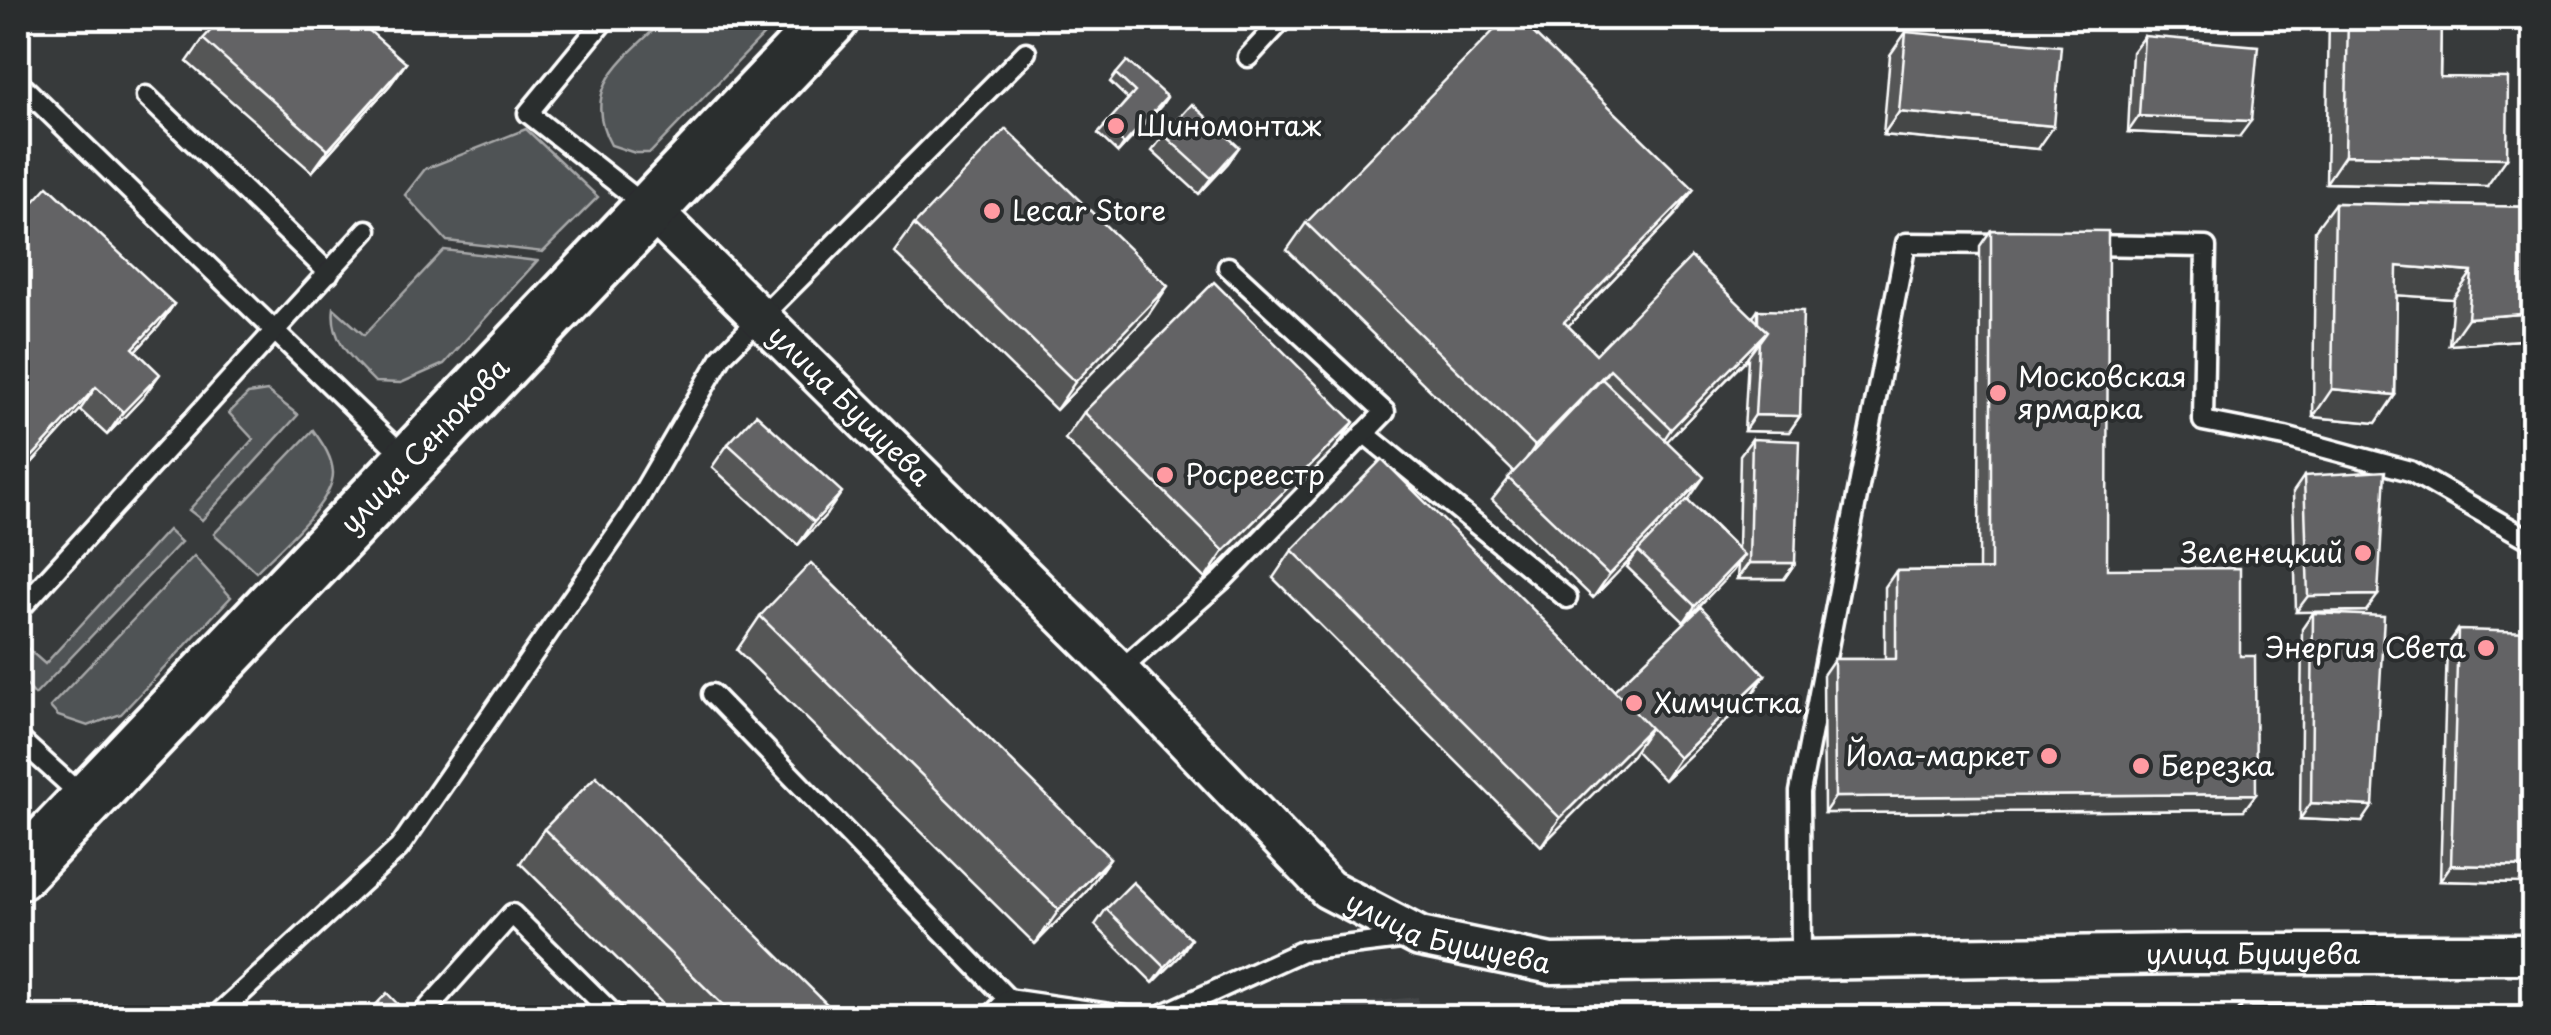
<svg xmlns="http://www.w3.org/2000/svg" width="2551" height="1035" viewBox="0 0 2551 1035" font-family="'Playpen Sans',sans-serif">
<rect width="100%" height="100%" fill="#373a3b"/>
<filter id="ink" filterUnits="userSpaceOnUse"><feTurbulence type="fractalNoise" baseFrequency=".01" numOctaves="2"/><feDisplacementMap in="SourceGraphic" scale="20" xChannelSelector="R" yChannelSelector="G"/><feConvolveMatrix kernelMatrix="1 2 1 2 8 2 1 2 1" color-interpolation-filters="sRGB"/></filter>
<g filter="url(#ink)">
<polygon fill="#444748" points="1418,997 1418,1017 1212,1017"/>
<g fill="#505354" stroke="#a8a9aa" stroke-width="2.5">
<path d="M 666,18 L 780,18 L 650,153 L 635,153 L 611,145 C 578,85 627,57 666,18 Z"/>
<polygon points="526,129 598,197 543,252 447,241 405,195 425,169"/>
<path d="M 444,250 L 537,261 L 444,364 L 401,383 L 375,382 C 353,359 330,342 334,308 L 364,335 Z"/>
<polygon points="267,391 298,415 202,520 189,510 253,439 229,413 248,394"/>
<path d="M 313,430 C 322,443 332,456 333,473 C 333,504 277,550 256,572 L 214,534 Z"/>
<polygon points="168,530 181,542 35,695 18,675 18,640 45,664"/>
<polygon points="194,556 231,597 121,714 88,726 58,716 50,707"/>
<polygon points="18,758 29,771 28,792 18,813"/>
</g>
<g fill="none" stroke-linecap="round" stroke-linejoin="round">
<g stroke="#fff" stroke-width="25">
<g id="service">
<polyline points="606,18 528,113 647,207"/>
<polyline points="1248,57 1284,18"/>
<polyline points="18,82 406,458"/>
<polyline points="146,96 329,273"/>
<polyline points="2086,245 2206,247 2203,421 2285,437 2410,471 2534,542"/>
<polyline points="1364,433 1567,598"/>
<polyline points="18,611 367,230"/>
<polyline points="1119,671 1222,580 1385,412 1228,267"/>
<polyline points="712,694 1008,999"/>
<polyline points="18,738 83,797"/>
<polyline points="1801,960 1800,792 1906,243 2005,244"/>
<polyline points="214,1018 399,848 630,514 722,356 1026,52"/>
<polyline points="419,1018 512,914 617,1018"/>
<polyline points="989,1018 1008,999 1138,1018"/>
<polyline points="1155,1018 1302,951 1409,938"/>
</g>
</g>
<g stroke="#fff" stroke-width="45">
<g id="minor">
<path id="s1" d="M 650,209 L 1119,671 L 1328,889 L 1420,937 L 1551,964 L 2184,954 L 2534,954"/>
</g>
</g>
<g stroke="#fff" stroke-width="60">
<g id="secondary">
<path id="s2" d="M 18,873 L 832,18"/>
</g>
</g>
<use href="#service" stroke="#2a2d2e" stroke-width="18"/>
<use href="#minor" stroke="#2a2d2e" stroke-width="38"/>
<use href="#secondary" stroke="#2a2d2e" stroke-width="52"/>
</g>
<g fill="#555657" stroke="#fff" stroke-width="2.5">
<polygon points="1171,18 1193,18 1182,28"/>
<polygon points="2329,18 2441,18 2440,77 2487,186 2326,183"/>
<polygon points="1906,32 2038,149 1883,135 1890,55"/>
<polygon points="2144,36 2239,137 2128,132 2132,52"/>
<polygon points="203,39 406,63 390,85 312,172 187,62"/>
<polygon points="1116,74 1161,106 1118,153 1098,134 1128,99 1110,82"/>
<polygon points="1164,135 1239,147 1228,163 1199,194 1152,151"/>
<polygon points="2335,203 2534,207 2534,339 2449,345 2453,299 2397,295 2395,395 2376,423 2313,417 2315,230"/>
<polygon points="1674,216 1568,326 1596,354 1753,317 1758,310 1800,416 1789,432 1744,431 1748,358 1667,441 1688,500 1738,549 1740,455 1752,439 1795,563 1784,579 1737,579 1738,564 1684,622 1627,567 1638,551 1593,598 1492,500 1514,472 1287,250 1306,223"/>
<polygon points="18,219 174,304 159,326 136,351 144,396 107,435 80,410 18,478"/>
<polygon points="914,225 1149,314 1056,410 894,252"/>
<polygon points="1991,230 2107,569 2240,656 2256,794 2244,810 1824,813 1823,675 1834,659 1885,659 1885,587 1896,571 1979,570 1980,246"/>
<polygon points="1084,412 1334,450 1205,579 1065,439"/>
<polygon points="728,444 826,515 798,545 712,467"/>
<polygon points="2304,476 2366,611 2296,612 2293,492"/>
<polygon points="1292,550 1614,690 1765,675 1750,698 1664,780 1635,750 1541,846 1273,578"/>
<polygon points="2313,613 2362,822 2300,819 2302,629"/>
<polygon points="760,616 1110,858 1086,892 1035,944 737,650"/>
<polygon points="2458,630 2524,883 2440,881 2447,646"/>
<polygon points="544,829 841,1018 677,1018 520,863"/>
<polygon points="1106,909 1180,956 1153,983 1095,925"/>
<polygon points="2241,1006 2534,1018 2233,1018"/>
</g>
<g fill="#454647" stroke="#fff" stroke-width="2.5">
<polygon points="406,63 390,85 312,172 328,150"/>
<polygon points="1167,97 1161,106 1118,153 1124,144"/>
<polygon points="1899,112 2054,126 2038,149 1883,135"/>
<polygon points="2139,116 2251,121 2239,137 2128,132"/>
<polygon points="1239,147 1228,163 1199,194 1211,178"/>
<polygon points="2345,155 2507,158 2487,186 2326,183"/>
<polygon points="1694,189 1674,216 1545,350 1564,322"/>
<polygon points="2397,266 2472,272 2453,299 2378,294"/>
<polygon points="1168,286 1149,314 1056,410 1075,382"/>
<polygon points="174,304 159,326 117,371 133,348"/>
<polygon points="2534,313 2534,339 2449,345 2468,318"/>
<polygon points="1767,331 1747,358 1652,457 1671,429"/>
<polygon points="1610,369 1590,396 1516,474 1535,446"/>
<polygon points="160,374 144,396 107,435 123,412"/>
<polygon points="96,387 80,410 18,478 18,472"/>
<polygon points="2332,389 2395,395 2376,423 2313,417"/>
<polygon points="1755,415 1800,416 1789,432 1744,431"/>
<polygon points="1354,422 1334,450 1205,579 1224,551"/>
<polygon points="1704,477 1688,500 1593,598 1609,575"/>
<polygon points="842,492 826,515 798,545 814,522"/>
<polygon points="1744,555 1733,571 1684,622 1695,606"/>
<polygon points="1749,563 1795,563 1784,579 1737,579"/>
<polygon points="2378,595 2366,611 2296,612 2308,596"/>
<polygon points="1765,675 1750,698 1664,780 1679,758"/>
<polygon points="1651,727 1632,755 1541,846 1560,818"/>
<polygon points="2256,794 2244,810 1824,813 1835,797"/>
<polygon points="2311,803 2373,806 2362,822 2300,819"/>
<polygon points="1110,858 1086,892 1035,944 1059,910"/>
<polygon points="2451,865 2534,867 2534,869 2524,883 2440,881"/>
<polygon points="1191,939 1180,956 1153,983 1165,967"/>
</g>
<g fill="#636465" stroke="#fff" stroke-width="2.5">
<polygon points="222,18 355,18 406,63 328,150 203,39"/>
<polygon points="1506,18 1518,18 1694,189 1564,322 1596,354 1691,257 1767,331 1671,429 1610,369 1535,446 1306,223"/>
<polygon points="2348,18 2441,18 2440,77 2508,78 2507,158 2345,155"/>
<polygon points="1906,32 2061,46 2054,126 1899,112"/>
<polygon points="2144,36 2258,46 2251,121 2139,116"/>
<polygon points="1127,61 1167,97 1124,144 1104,126 1135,92 1116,74"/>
<polygon points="1192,104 1239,147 1211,178 1164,135"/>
<polygon points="1006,129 1168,286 1075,382 914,225"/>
<polygon points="48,186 174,304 133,348 160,374 123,412 96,387 18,472 18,219"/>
<polygon points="2335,203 2534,207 2534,313 2468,318 2472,272 2397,266 2395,395 2332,389"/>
<polygon points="1991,230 2108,231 2107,569 2240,568 2240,656 2255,656 2256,794 1835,797 1834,659 1896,659 1896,571 1991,570"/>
<polygon points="1214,282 1354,422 1224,551 1084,412"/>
<polygon points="1758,310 1803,311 1800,416 1755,415 1759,342 1767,331 1758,323"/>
<polygon points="1602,379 1704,477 1609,575 1508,478"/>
<polygon points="756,414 842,492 814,522 728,444"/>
<polygon points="1752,439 1799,441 1795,563 1749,563"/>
<polygon points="1382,459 1651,727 1560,818 1292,550"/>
<polygon points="2385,471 2378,595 2308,596 2304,476"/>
<polygon points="1687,500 1744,555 1695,606 1638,551"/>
<polygon points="811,563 1110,858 1059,910 760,616"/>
<polygon points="1701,607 1765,675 1679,758 1614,690"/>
<polygon points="2313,613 2384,616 2373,806 2311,803"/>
<polygon points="2458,630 2534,632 2534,867 2451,865"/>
<polygon points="596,776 841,1018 736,1018 544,829"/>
<polygon points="1133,882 1191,939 1165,967 1106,909"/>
<polygon points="387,993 411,1018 363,1018"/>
<polygon points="2241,1006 2534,1009 2534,1018 2241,1018"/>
<polygon points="2058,1017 2124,1017 2124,1018"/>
</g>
</g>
<g fill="#ff9aa2" stroke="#2a2d2e" stroke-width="4">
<circle cx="1116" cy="126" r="10"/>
<circle cx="992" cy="211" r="10"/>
<circle cx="1998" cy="393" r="10"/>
<circle cx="1165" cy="475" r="10"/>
<circle cx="2363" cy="553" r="10"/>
<circle cx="2486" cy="648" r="10"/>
<circle cx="1634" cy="703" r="10"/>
<circle cx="2049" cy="756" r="10"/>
<circle cx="2141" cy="766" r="10"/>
</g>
<g text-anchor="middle" stroke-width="8" stroke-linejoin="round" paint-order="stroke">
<g font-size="28" fill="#fff" stroke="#2a2d2e" text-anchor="start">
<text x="1136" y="136">Шиномонтаж</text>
<text x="1012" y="221">Lecar Store</text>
<text x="2018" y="387">Московская<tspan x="2018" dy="32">ярмарка</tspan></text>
<text x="1185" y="485">Росреестр</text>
<text x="2343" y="563" text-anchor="end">Зеленецкий</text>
<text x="2466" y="658" text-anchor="end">Энергия Света</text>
<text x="1654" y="713">Химчистка</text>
<text x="2029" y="766" text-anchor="end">Йола-маркет</text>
<text x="2161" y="776">Березка</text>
</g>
<g font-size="28" fill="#fff" stroke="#2a2d2e">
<text dy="10" stroke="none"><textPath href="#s1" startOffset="280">улица Бушуева</textPath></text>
<text dy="10" stroke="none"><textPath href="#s2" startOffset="590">улица Сенюкова</textPath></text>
<text dy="10" stroke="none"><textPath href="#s1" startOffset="1090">улица Бушуева</textPath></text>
<text dy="10" stroke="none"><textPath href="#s1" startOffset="1900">улица Бушуева</textPath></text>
</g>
</g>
<rect width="2551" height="1035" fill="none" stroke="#2a2d2e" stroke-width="60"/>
<rect x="30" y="30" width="2491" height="975" fill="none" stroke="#fff" stroke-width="4" filter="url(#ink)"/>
</svg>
